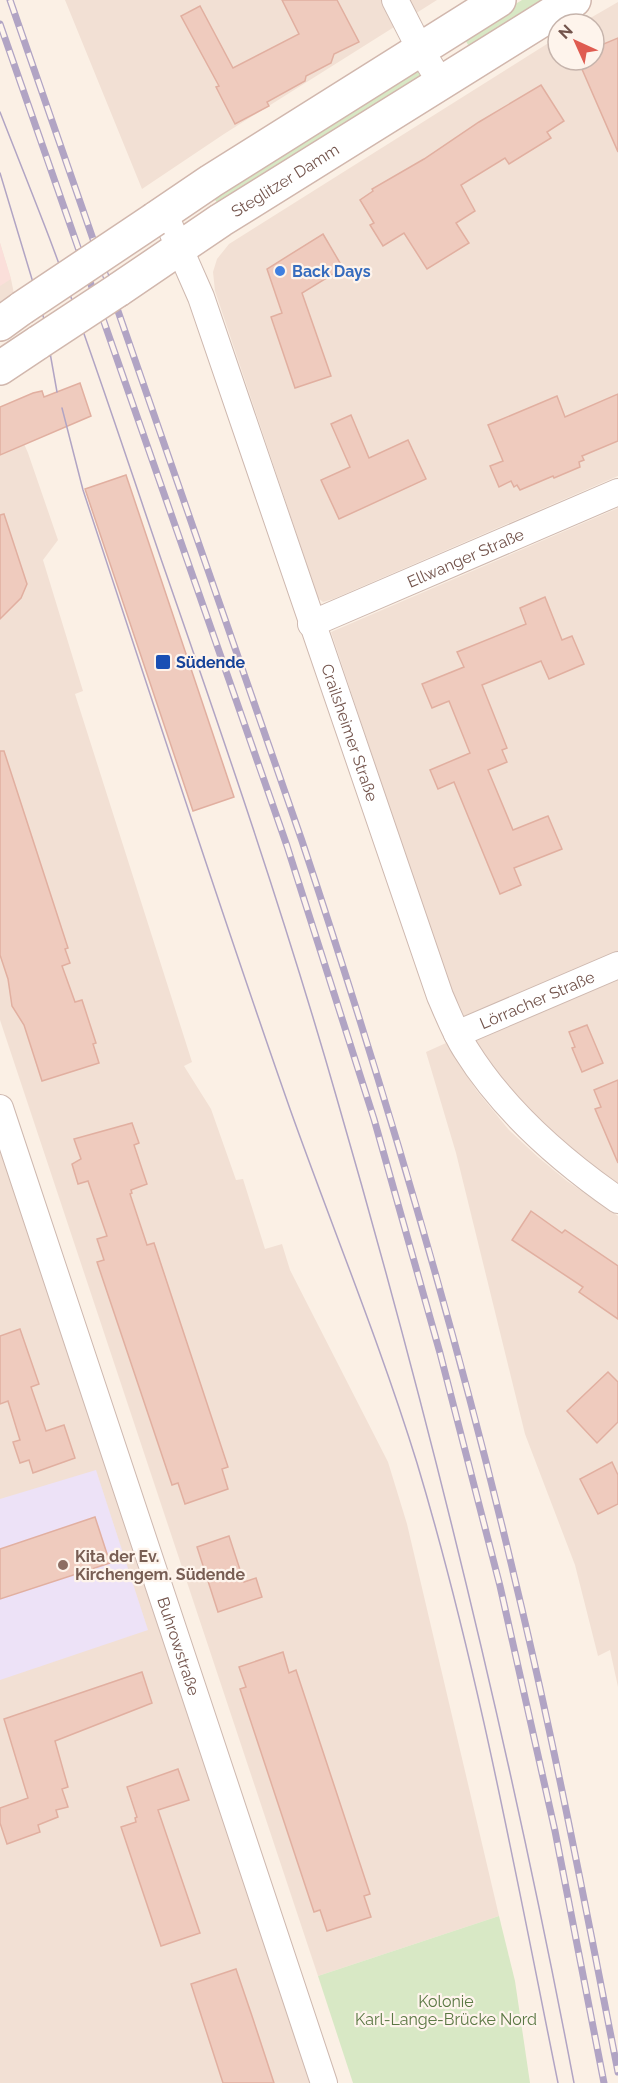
<svg xmlns="http://www.w3.org/2000/svg" width="618" height="2083" viewBox="0 0 618 2083" font-family="Raleway,sans-serif">
<rect width="100%" height="100%" fill="#fbf0e5"/>
<g fill="#f2e0d4">
<polygon points="65,0 437,0 224,134 142,189"/>
<polygon points="618,2 618,476 333,599 323,602 318,598 215,291 213,272 217,259 229,244 558,37 558,60 594,60 594,24 580,24"/>
<polygon points="0,243 11,279 15,299 0,309"/>
<polygon points="19,432 28,453 58,540 43,560 83,691 75,694 192,1062 184,1066 211,1109 236,1180 243,1179 265,1249 282,1244 290,1270 388,1462 407,1524 499,1916 318,1976 0,1020 0,434"/>
<polygon points="618,508 618,953 464,1016 452,994 441,963 331,632"/>
<polygon points="618,978 618,1185 584,1162 528,1112 496,1073 476,1042 477,1038"/>
<polygon points="446,1043 477,1091 509,1130 538,1157 567,1181 618,1216 618,1687 610,1650 598,1656 575,1565 525,1434 456,1153 426,1052"/>
<polygon points="0,1141 313,2083 0,2083"/>
</g>
<polygon fill="#fbdfda" points="0,243 11,279 0,286"/>
<polygon fill="#ede2f7" points="96,1470 148,1630 0,1680 0,1499"/>
<g fill="#d8e8c5">
<polygon points="522,0 551,0 471,50 463,36"/>
<polygon points="417,70 421,77 220,207 211,194"/>
<polygon points="499,1916 515,1981 530,2083 353,2083 318,1976"/>
</g>
<g fill="#efcbbe" stroke="#e1afa0" stroke-width="1.5">
<polygon points="282,0 337,0 359,42 334,54 331,63 306,76 305,81 267,102 269,106 235,124 216,87 219,86 181,16 200,6 233,68 299,34"/>
<polygon points="618,38 618,152 578,60 594,60 594,48"/>
<polygon points="541,85 564,121 547,132 551,138 509,164 505,158 461,185 475,211 456,223 469,243 427,269 404,233 383,246 370,225 374,223 360,200 373,191 372,189 424,159 479,122"/>
<polygon points="323,234 343,268 302,293 331,376 295,388 271,317 282,313 267,269"/>
<polygon points="80,383 91,416 0,455 0,407 33,393 42,391 44,397"/>
<polygon points="618,394 618,441 582,456 584,460 579,462 580,467 554,478 553,476 520,490 517,485 514,487 511,481 499,487 490,466 503,461 488,425 557,396 565,417"/>
<polygon points="351,415 369,458 408,440 426,479 339,519 321,480 350,467 331,424"/>
<polygon points="126,475 234,797 193,811 85,489"/>
<polygon points="4,514 27,584 21,598 0,619 0,515"/>
<polygon points="545,597 562,640 572,636 584,664 549,679 541,661 482,685 507,748 502,750 507,762 488,770 513,830 548,816 562,849 514,868 521,885 500,894 454,782 438,789 430,770 470,753 449,701 432,708 422,684 464,667 457,652 526,624 520,608"/>
<polygon points="0,751 4,751 68,948 65,949 70,963 62,966 75,1002 82,1000 96,1043 93,1044 99,1063 42,1081 24,1025 12,1006 8,979 0,955"/>
<polygon points="587,1025 603,1063 582,1072 572,1048 575,1047 569,1032"/>
<polygon points="618,1080 618,1163 595,1109 601,1107 594,1090"/>
<polygon points="132,1123 139,1143 134,1145 147,1184 131,1190 132,1193 130,1194 147,1245 154,1243 228,1467 222,1469 228,1489 185,1504 178,1483 172,1485 97,1262 104,1260 97,1239 107,1236 88,1181 78,1184 72,1164 81,1159 74,1139"/>
<polygon points="531,1211 562,1233 565,1230 618,1266 618,1319 579,1292 583,1287 512,1240"/>
<polygon points="20,1329 39,1384 31,1387 46,1431 64,1425 75,1458 33,1473 29,1460 20,1463 13,1442 20,1440 8,1401 0,1404 0,1336"/>
<polygon points="608,1372 618,1382 618,1422 597,1443 567,1411"/>
<polygon points="612,1462 618,1475 618,1504 598,1514 580,1479"/>
<polygon points="95,1517 110,1563 0,1599 0,1549"/>
<polygon points="229,1536 244,1582 256,1578 262,1597 218,1612 197,1547"/>
<polygon points="283,1652 289,1673 296,1670 370,1894 364,1896 371,1917 327,1931 320,1910 314,1912 240,1689 246,1687 239,1667"/>
<polygon points="142,1672 152,1703 55,1741 68,1787 62,1789 68,1807 56,1810 58,1817 38,1825 40,1832 7,1844 0,1823 0,1808 28,1798 4,1719"/>
<polygon points="178,1769 189,1800 158,1810 200,1933 161,1946 121,1827 136,1822 135,1818 137,1817 127,1787"/>
<polygon points="236,1969 252,2016 274,2083 223,2083 191,1984"/>
</g>
<g fill="none" stroke-linecap="round" stroke-linejoin="round">
<g stroke="#ceb8af" stroke-width="28">
<g id="minor">
<polyline points="395,0 420,49 441,83"/>
<path id="s1" d="M 164,213 L 201,297 L 440,996 C 448,1014 455,1033 466,1050 C 504,1111 559,1159 618,1200"/>
<path id="s2" d="M 311,624 L 618,492"/>
<path id="s3" d="M 457,1034 L 618,965"/>
<path id="s4" d="M 0,1108 L 324,2083"/>
</g>
</g>
<g stroke="#d1b7ad" stroke-width="36">
<g id="secondary">
<polyline points="155,219 211,181 499,0"/>
<path id="s5" d="M 118,290 L 221,220 L 574,0"/>
<polyline points="0,324 22,308"/>
<polyline points="0,368 39,342"/>
</g>
</g>
<use href="#minor" stroke="#fff" stroke-width="26"/>
<use href="#secondary" stroke="#fff" stroke-width="33"/>
<g stroke="#b1a4c4" stroke-width="1.5">
<path d="M 0,112 C 16,153 33,195 49,237 C 89,343 124,451 161,559 C 223,737 285,917 337,1099 C 431,1423 511,1751 574,2083"/>
<polyline points="0,173 44,319 57,392"/>
<path d="M 62,408 L 83,490 C 151,697 218,904 290,1109 C 332,1227 380,1343 417,1463 C 478,1666 516,1876 558,2083"/>
</g>
<g stroke="#b1a4c4" stroke-width="7">
<g id="rail">
<path d="M 10,0 L 302,841 C 383,1085 457,1333 516,1584 C 555,1746 586,1909 618,2072"/>
<polyline points="0,24 287,846 374,1119 440,1353 500,1586 555,1831 604,2083"/>
</g>
</g>
<use href="#rail" stroke="#fef4ec" stroke-width="4.5" stroke-dasharray="14" stroke-linecap="butt"/>
<g stroke="#d1b7ad" stroke-width="36" stroke-linecap="butt">
<g id="secondary-bridge">
<polyline points="22,308 155,219"/>
<polyline points="39,342 118,290"/>
</g>
</g>
<use href="#secondary-bridge" stroke="#fff" stroke-width="33"/>
</g>
<circle fill="#3f7fe0" stroke="#fef4ec" stroke-width="2" cx="280" cy="271" r="6"/>
<rect fill="#1a4fb4" stroke="#fef4ec" stroke-width="2" x="155" y="654" width="16" height="16" rx="3"/>
<circle fill="#8d6e63" stroke="#fef4ec" stroke-width="2" cx="63" cy="1565" r="6"/>
<g text-anchor="middle" stroke-width="4.5" stroke-linejoin="round" paint-order="stroke">
<g font-size="16" fill="#73544c" stroke="#fef4ec">
<text dy="6" stroke="none"><textPath href="#s5" startOffset="200">Steglitzer Damm</textPath></text>
<text dy="6" stroke="none"><textPath href="#s2" startOffset="168">Ellwanger Straße</textPath></text>
<text dy="6" stroke="none"><textPath href="#s1" startOffset="552">Crailsheimer Straße</textPath></text>
<text dy="6" stroke="none"><textPath href="#s3" startOffset="87">Lörracher Straße</textPath></text>
<text dy="6" stroke="none"><textPath href="#s4" startOffset="567">Buhrowstraße</textPath></text>
</g>
<g font-size="16" font-weight="bold" fill="#366cbe" stroke="#fef4ec" text-anchor="start">
<text x="292" y="277">Back Days</text>
</g>
<g font-size="16" font-weight="bold" fill="#164399" stroke="#fef4ec" text-anchor="start">
<text x="176" y="668">Südende</text>
</g>
<g font-size="16" font-weight="bold" fill="#785e54" stroke="#fef4ec" text-anchor="start">
<text x="75" y="1562">Kita der Ev.<tspan x="75" dy="18">Kirchengem. Südende</tspan></text>
</g>
<g font-size="16" fill="#5b7844" stroke="#fef4ec">
<text x="446" y="2007">Kolonie<tspan x="446" dy="18">Karl-Lange-Brücke Nord</tspan></text>
</g>
</g>
<g transform="translate(576 42) rotate(315)"><circle r="28" fill="#fef4ec" stroke="#c6b4ac" stroke-width="1.5"/>
<path d="M0-4.5L10 22L0 15L-10 22Z" fill="#df5c51"/>
<text y="-9" font-size="16" font-weight="bold" text-anchor="middle" fill="#73544c">N</text>
</g>
</svg>
